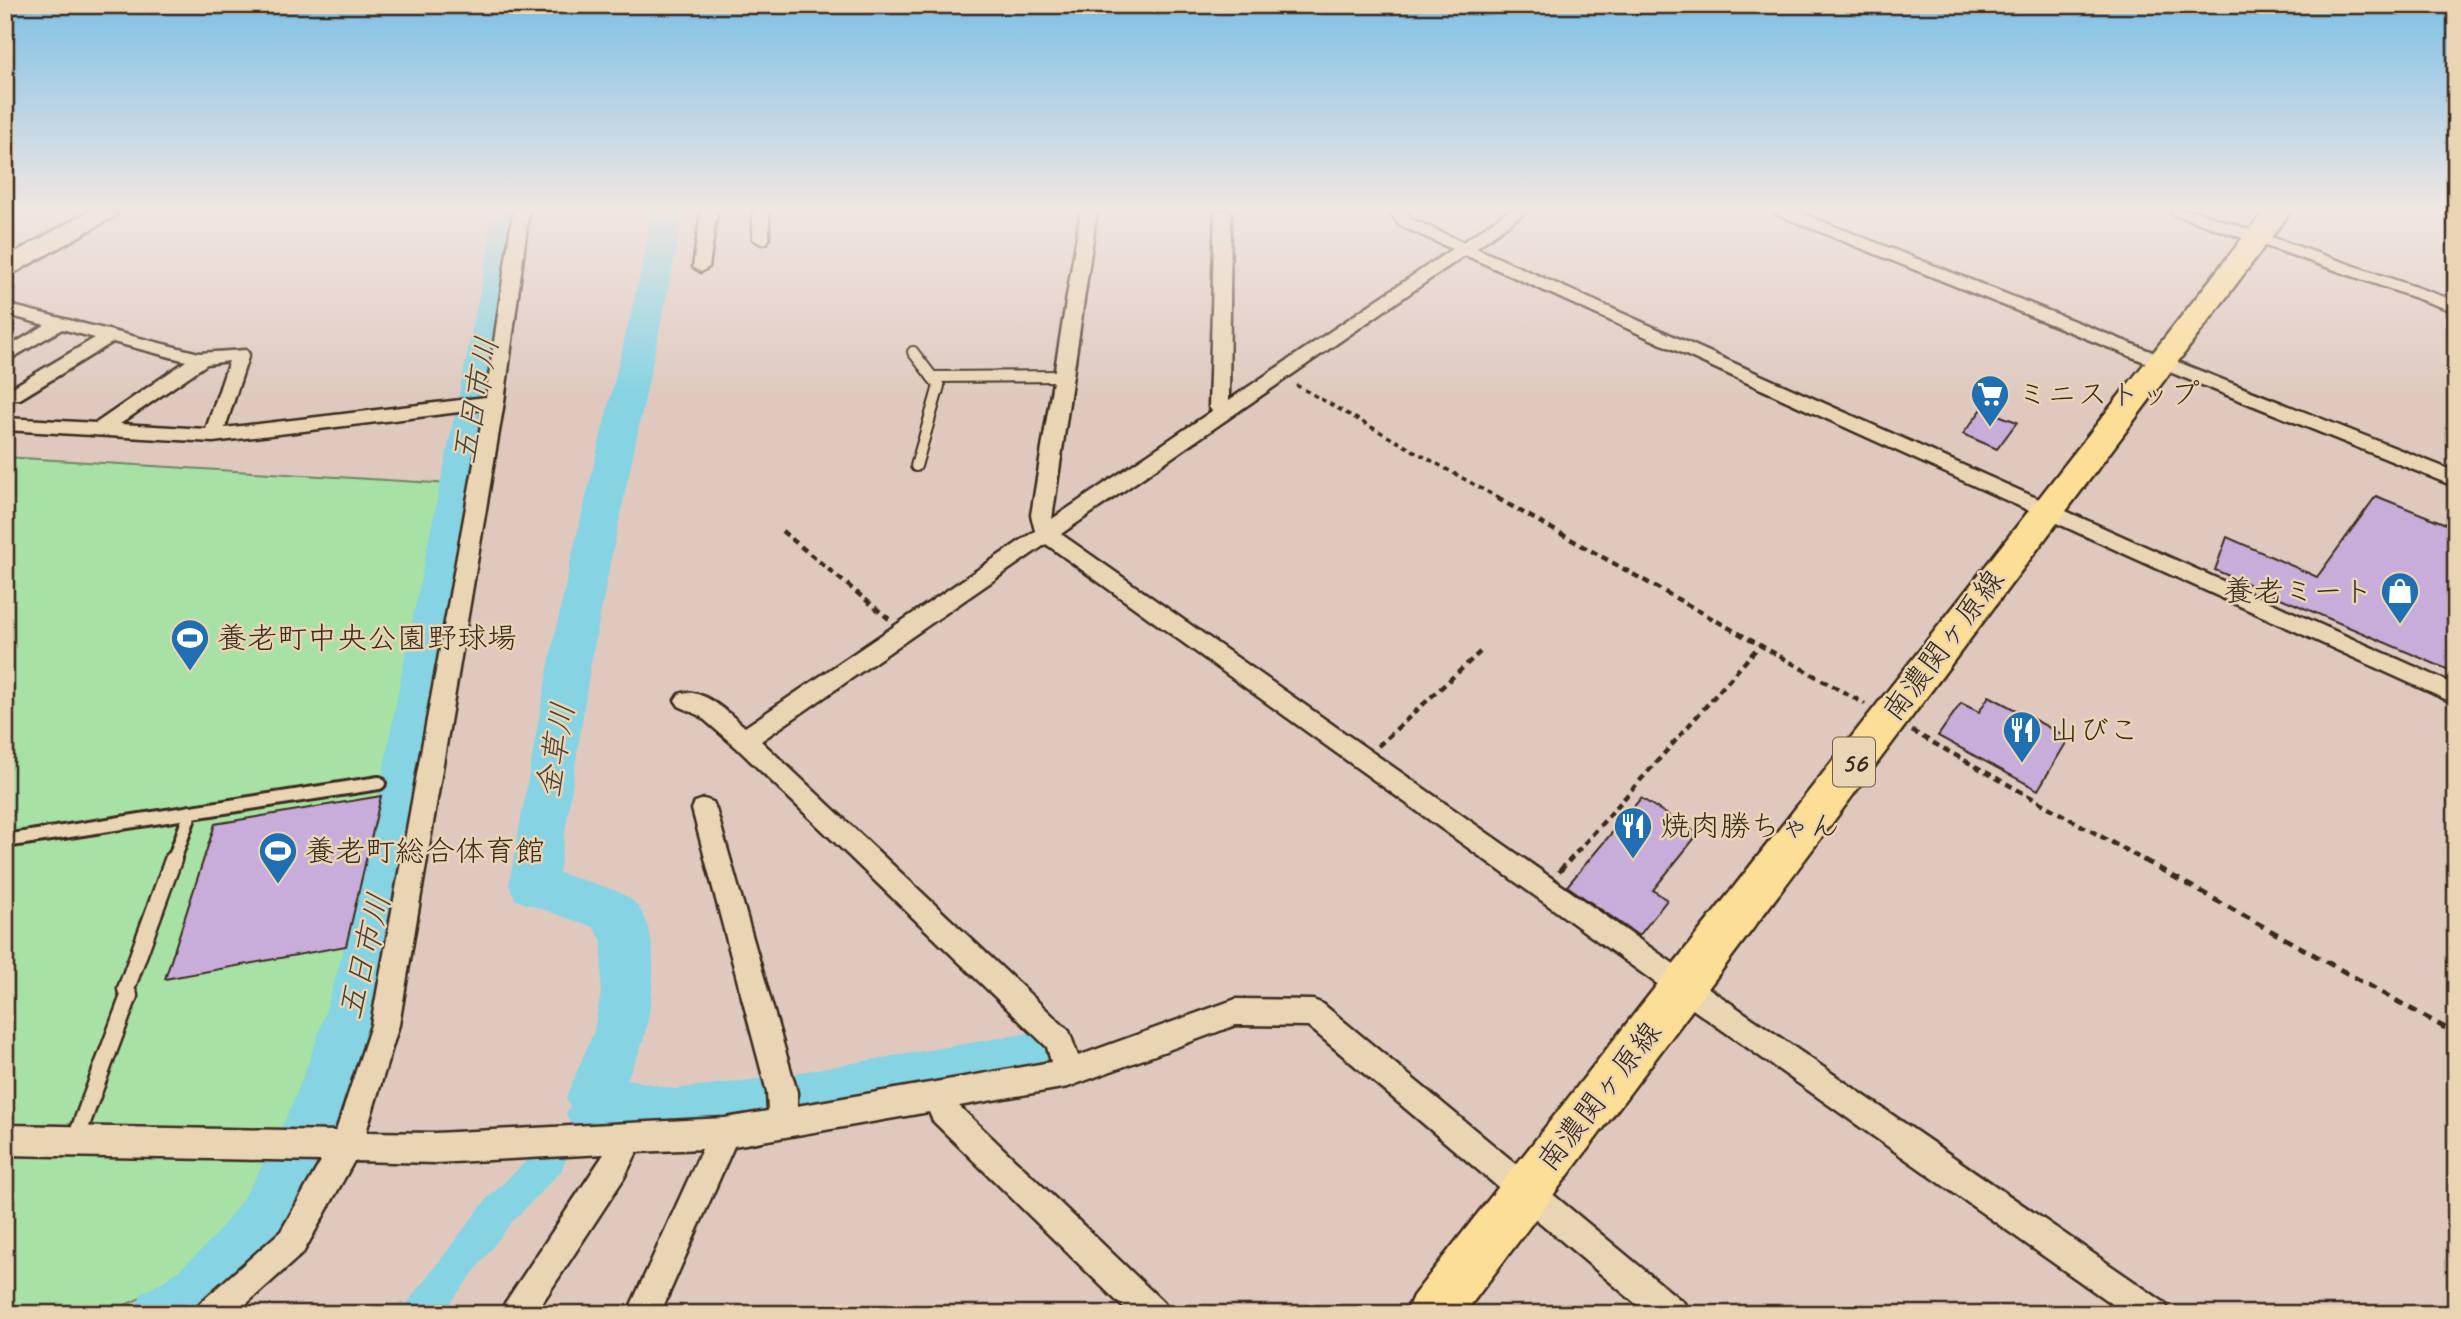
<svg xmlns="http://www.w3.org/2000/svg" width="2461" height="1319" viewBox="0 0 2461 1319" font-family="Caveat,'Klee One',sans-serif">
<rect width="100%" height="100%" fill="#dfc9bf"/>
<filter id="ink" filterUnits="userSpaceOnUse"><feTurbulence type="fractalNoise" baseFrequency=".0143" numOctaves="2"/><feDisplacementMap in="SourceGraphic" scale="14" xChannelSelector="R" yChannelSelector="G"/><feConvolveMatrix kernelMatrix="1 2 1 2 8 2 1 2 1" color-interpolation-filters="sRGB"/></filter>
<g filter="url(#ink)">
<polygon fill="#a7e1a6" stroke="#718662" stroke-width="2" points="5,457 451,484 355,954 305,1111 250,1219 199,1272 123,1306 67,1313 5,1314"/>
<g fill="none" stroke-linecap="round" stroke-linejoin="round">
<g fill="#85d3e3" fill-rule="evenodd">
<polygon points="593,1083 604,1087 609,1098 593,1125 582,1129 571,1125 566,1114 582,1087"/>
<polygon points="550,1144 561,1149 566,1160 561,1171 510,1224 442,1314 403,1314 408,1302 486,1200 539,1149"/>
</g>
<g fill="#85d3e3" fill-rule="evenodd">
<path d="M 490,211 L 520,211 L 519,247 L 402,911 L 362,1067 L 328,1152 L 284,1236 L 260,1273 L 218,1314 L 133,1314 L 142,1293 C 320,1209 371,823 407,647 C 434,513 462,380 489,247 Z"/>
<path d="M 651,211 L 681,211 L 676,251 L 611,559 L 590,668 L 559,873 C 580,880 607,885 626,896 C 663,918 654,992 646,1028 C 643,1046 634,1063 627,1079 L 675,1089 L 766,1078 L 779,1083 L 781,1080 L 800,1072 L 1041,1031 L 1060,1038 L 1067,1056 L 1060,1074 L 1041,1081 L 800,1124 L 787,1119 L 785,1123 C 763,1131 696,1144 674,1142 C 643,1139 602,1128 574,1116 L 566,1098 L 594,1031 L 601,992 L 602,940 L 593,927 L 516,900 L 509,885 L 548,668 L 571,559 L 646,251 Z"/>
</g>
</g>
<g fill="#c8acd9" stroke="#3b2a1e" stroke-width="2">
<polygon points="1982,409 2017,422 1997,449 1963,434"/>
<polygon points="2376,496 2456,528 2456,673 2215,570 2227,537 2317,577"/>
<polygon points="1989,696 2069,738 2038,790 1938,736 1961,703 1979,712"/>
<polygon points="381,796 346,946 165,979 215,824"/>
<polygon points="1641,798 1698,834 1653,890 1667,900 1639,936 1567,886"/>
</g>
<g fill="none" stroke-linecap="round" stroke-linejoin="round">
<g stroke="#3b2a1e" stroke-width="14">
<g id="lane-far2">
<polyline points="913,352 939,386 916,466"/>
<polyline points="932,377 1062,376"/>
</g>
</g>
<g stroke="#3b2a1e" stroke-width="18">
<g id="lane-far1">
<polyline points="5,841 379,783"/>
<polyline points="173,862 191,812"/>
</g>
</g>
<g stroke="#3b2a1e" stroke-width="21">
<polyline id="lane" points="75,1141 129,996 126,989 173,860"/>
</g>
<g stroke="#3b2a1e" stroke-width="5">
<g id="street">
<path d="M 513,211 L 529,211 L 504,402 L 399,1025 L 366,1132 L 435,1133 L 725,1118 L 768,1111 L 767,1092 L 692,809 L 695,802 L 704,799 L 713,802 L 716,809 L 797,1092 L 797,1106 L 1051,1062 L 1047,1047 L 736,747 L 700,716 L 679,706 L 675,700 L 679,694 C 702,686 728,713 745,727 L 1035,531 L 1031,515 L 1081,211 L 1097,211 L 1052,519 L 1212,411 L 1209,407 L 1215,211 L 1231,211 L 1229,400 L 1452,249 L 1399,225 L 1390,211 L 1406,211 L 1411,219 L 1463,242 L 1508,211 L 1527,211 L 1476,248 L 2456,685 L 2456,704 L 1465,255 L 1061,534 L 1694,978 L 2165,1303 L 2170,1314 L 2126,1314 L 1674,996 L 1046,544 L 761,741 L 1069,1031 L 1078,1056 L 1236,999 L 1313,1000 L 1323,1004 L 1684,1303 L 1689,1314 L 1648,1314 L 1308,1026 L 1236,1025 L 1068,1087 L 959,1106 L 1164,1303 L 1169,1314 L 1130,1314 L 933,1121 L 929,1112 L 734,1146 L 660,1314 L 627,1314 L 702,1149 L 637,1152 L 624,1178 L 535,1314 L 500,1314 L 505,1303 L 604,1154 L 435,1163 L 354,1161 L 303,1253 L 235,1314 L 195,1314 L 200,1303 L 281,1231 L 321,1161 L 5,1155 L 5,1125 L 336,1131 L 371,1025 L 484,409 L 213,442 L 5,430 L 5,418 L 96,423 L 186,361 L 113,342 L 20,399 L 6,399 L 6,391 L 95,338 L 62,329 L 5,362 L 5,349 L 45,325 L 5,314 L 5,304 L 199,353 L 246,350 L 249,354 L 225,428 L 486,397 ZM 229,361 L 206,429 L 120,424 L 207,364 Z"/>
<polygon points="701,211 717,211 709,267 701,272 693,267"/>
<polygon points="753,211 769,211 769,239 767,243 761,244 753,239"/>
<polygon points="1774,211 1796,211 2456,472 2456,487 1776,214"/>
<polygon points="2171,211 2195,211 2456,301 2456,312 2173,214"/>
</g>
</g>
<g stroke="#3b2a1e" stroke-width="5">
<polygon id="secondary" points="90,211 119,211 115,216 14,273 5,275 5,258"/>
</g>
<g stroke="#3b2a1e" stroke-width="5">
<polygon id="primary" points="2264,211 2291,211 1464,1314 1405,1314 1413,1296"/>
</g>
<polyline stroke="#3b2a1e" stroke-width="3.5" stroke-dasharray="5 4.5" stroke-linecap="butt" points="1296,385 1500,499"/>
<g stroke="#3b2a1e" stroke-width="4.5" stroke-dasharray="7 5" stroke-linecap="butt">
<polyline points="1497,498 1865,704"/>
<polyline points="782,531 889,619"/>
<polyline points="1912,731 2147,862"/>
<polyline points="1378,746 1480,652"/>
<polyline points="1568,862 1760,645"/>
</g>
<g stroke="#3b2a1e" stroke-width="5" stroke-dasharray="9 7" stroke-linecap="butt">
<polyline points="2144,860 2456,1034"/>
<polyline points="1559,872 1569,860"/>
</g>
<use href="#lane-far2" stroke="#e9d5b4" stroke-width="10"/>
<use href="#lane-far1" stroke="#e9d5b4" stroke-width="12"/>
<use href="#lane" stroke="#e9d5b4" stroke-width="16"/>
<use href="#street" fill="#e9d5b4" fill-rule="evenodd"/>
<use href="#secondary" fill="#e9d5b4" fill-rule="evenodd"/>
<use href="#primary" fill="#fdde96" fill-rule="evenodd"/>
</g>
</g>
<linearGradient id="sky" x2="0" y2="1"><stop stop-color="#80c0e6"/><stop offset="0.53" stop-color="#f1e7e2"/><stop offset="1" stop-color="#f1e7e2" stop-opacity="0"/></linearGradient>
<rect width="2461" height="396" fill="url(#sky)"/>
<defs>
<g id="supermarket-pin" transform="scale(2.0125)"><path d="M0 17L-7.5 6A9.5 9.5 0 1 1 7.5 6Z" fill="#1f6fb2" stroke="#e9d5b4"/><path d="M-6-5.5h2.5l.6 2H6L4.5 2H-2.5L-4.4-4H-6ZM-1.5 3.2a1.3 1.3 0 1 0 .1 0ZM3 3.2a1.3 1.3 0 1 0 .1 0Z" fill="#fff"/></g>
<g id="shop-pin" transform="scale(2.0125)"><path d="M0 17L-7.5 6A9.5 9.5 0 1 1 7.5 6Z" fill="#1f6fb2" stroke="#e9d5b4"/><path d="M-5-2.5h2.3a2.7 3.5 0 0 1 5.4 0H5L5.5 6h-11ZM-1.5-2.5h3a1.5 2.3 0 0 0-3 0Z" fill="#fff"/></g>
<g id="stadium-pin" transform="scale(2.0125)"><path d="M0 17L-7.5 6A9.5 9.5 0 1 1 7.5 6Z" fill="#1f6fb2" stroke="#e9d5b4"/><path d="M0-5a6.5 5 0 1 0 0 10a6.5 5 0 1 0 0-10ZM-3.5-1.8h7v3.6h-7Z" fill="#fff"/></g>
<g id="restaurant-pin" transform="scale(2.0125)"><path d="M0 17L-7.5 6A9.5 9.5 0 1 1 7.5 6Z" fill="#1f6fb2" stroke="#e9d5b4"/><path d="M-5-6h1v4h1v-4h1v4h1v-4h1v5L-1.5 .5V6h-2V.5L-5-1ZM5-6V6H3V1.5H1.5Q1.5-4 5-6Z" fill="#fff"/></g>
</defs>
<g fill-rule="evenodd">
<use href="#supermarket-pin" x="1990" y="394"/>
<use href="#shop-pin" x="2400" y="591"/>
<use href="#stadium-pin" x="190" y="638"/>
<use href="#restaurant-pin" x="2022" y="730"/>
<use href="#restaurant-pin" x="1633" y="826"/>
<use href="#stadium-pin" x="278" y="851"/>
</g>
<g text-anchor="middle" stroke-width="5" stroke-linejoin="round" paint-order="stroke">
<rect fill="#e9d5b4" stroke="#6f5d4b" stroke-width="2" x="1833" y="737.5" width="42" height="49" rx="5"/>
<g font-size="28" font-weight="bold" fill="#3b2a1e">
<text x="1854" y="772">56</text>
</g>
<g font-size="30" fill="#3b2a1e" stroke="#e9d5b4" text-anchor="start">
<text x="2017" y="404">ミニストップ</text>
<text x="2373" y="601" text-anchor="end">養老ミート</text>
<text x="217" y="648">養老町中央公園野球場</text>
<text x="2049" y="740">山びこ</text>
<text x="1660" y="836">焼肉勝ちゃん</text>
<text x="305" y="861">養老町総合体育館</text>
</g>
<g font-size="30" fill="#3b2a1e" stroke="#e9d5b4">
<text transform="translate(1943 645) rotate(-53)" y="10">南濃関ヶ原線</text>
<text transform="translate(1599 1096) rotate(-52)" y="10">南濃関ヶ原線</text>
</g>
<g font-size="32" font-style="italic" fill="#46433c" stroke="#e9d5b4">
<text transform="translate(475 400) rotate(-79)" y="11">五日市川</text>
<text transform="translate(555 750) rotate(-80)" y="11">金草川</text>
<text transform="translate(364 956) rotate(-76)" y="11">五日市川</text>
</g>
</g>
<rect width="2461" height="1319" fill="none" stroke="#e9d5b4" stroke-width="28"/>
<rect x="14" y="14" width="2433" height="1291" fill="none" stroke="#3b2a1e" stroke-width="2.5" filter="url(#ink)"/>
</svg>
